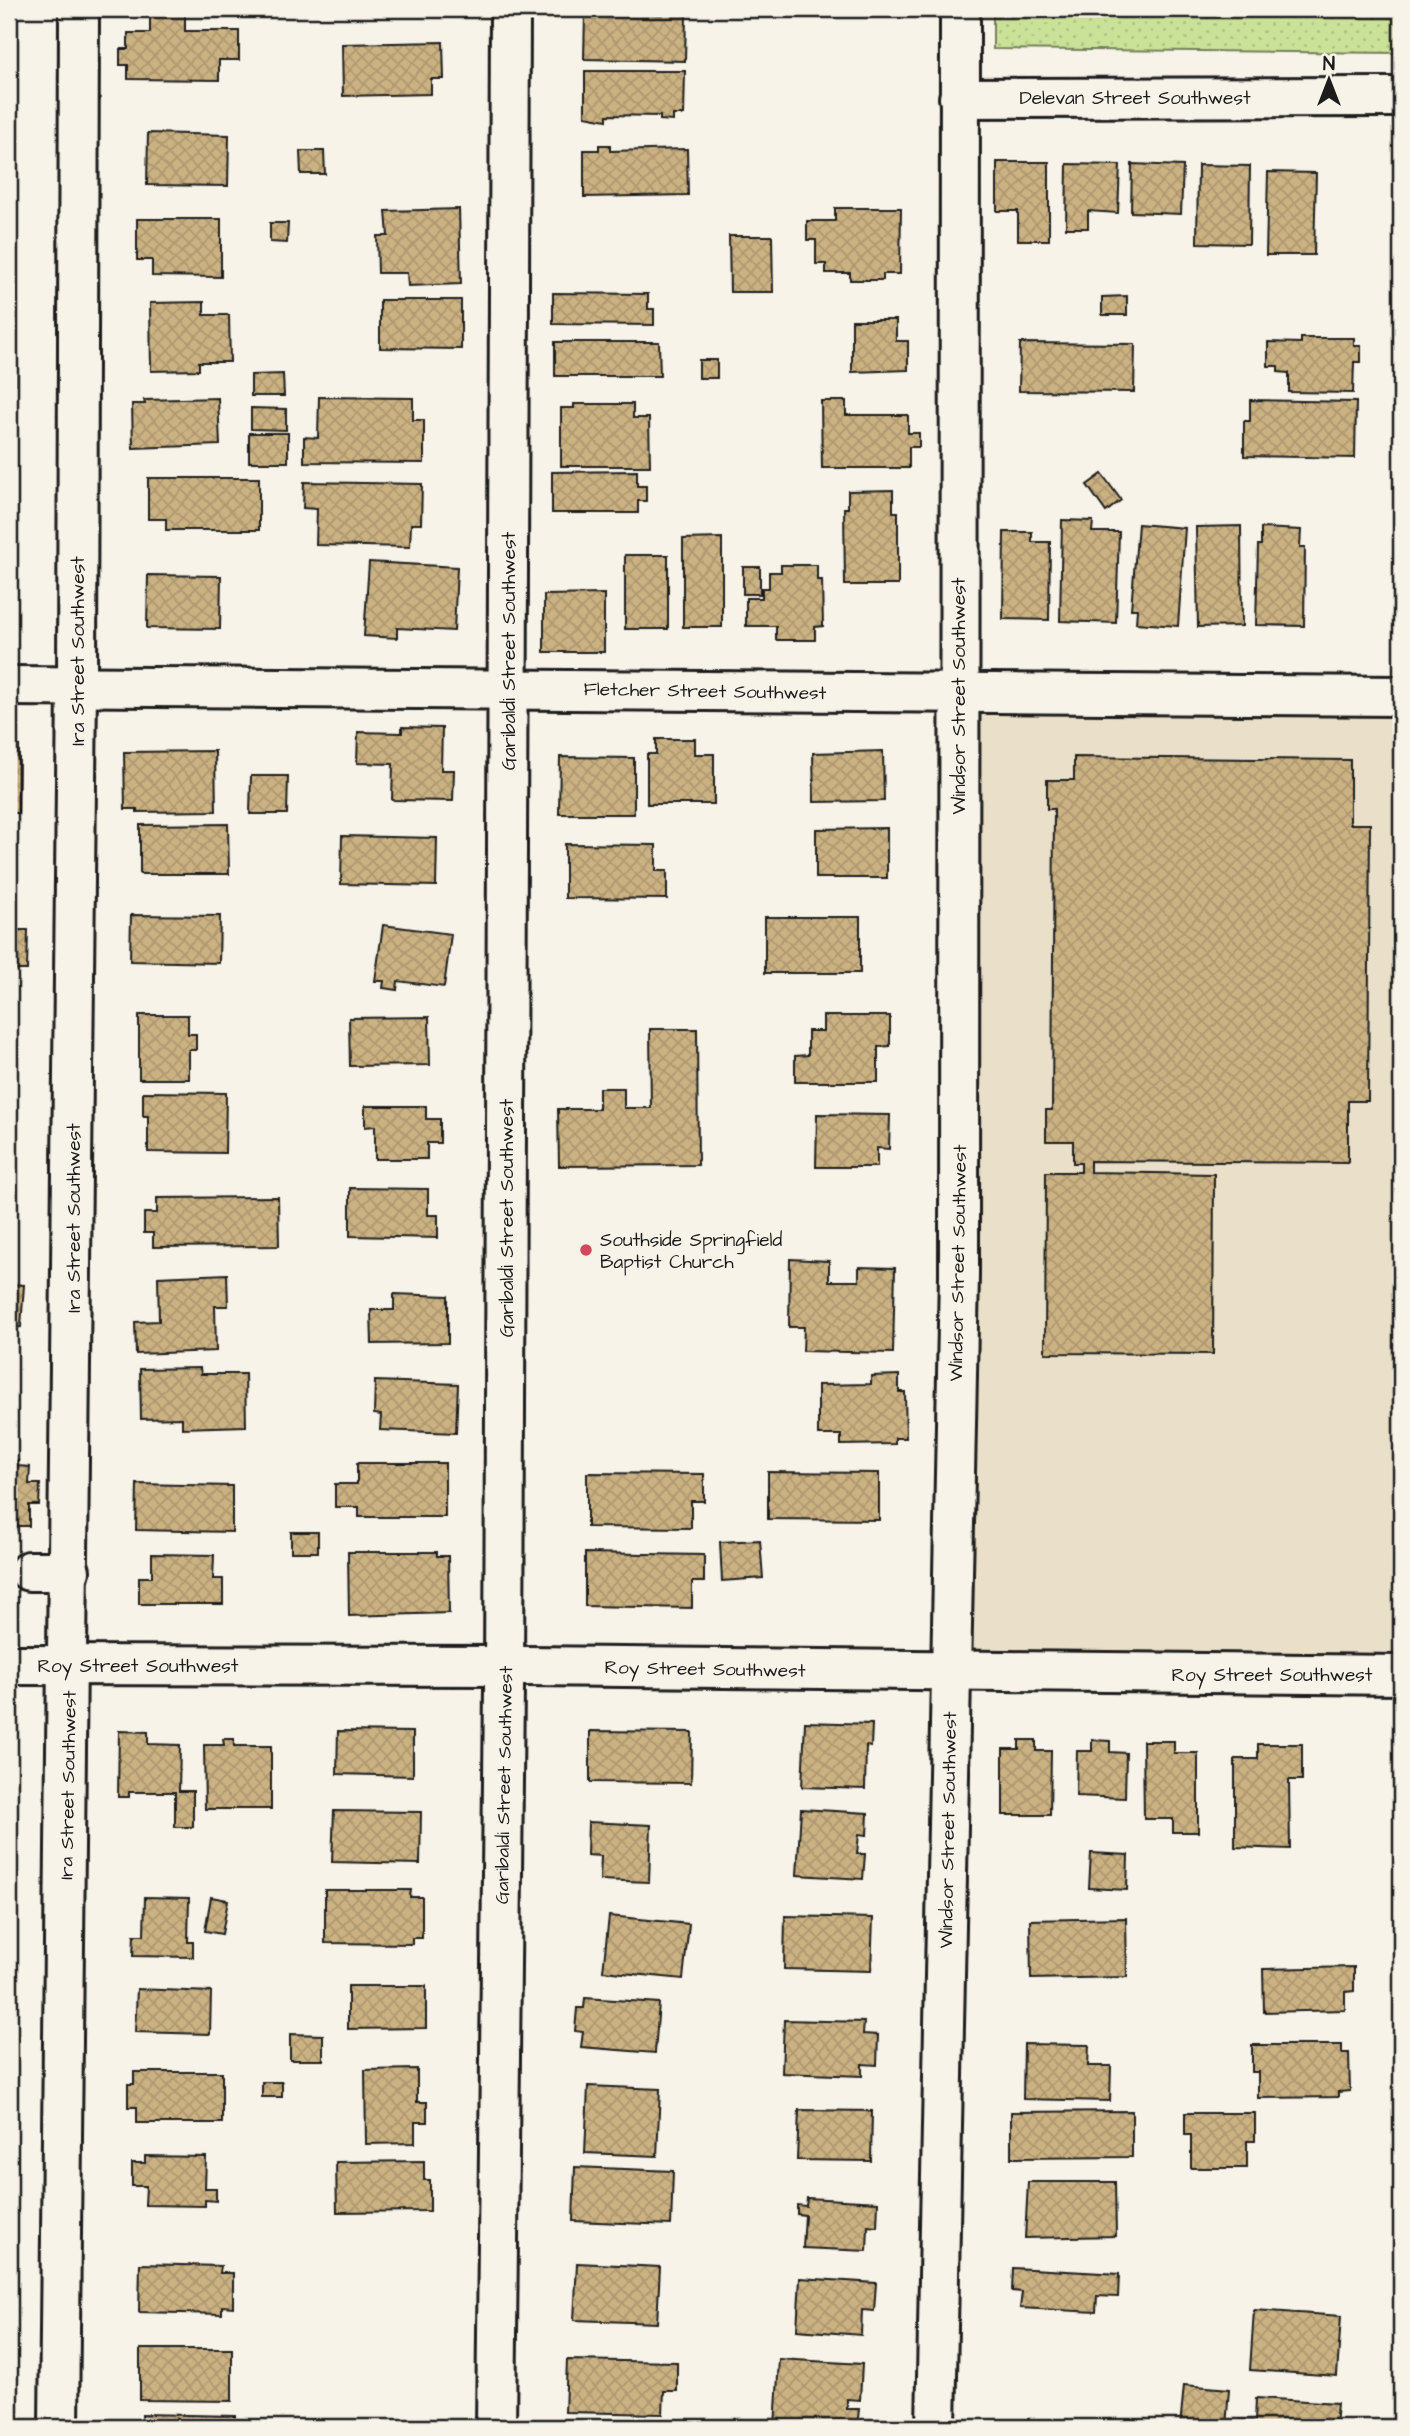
<svg xmlns="http://www.w3.org/2000/svg" width="1410" height="2436" viewBox="0 0 1410 2436" font-family="'Architects Daughter',sans-serif">
<defs>
<pattern id="park-dots" width="8" height="8" patternUnits="userSpaceOnUse" patternTransform="scale(1.75)"><rect width="8" height="8" fill="#cae298"/><path d="M2 2h.1M6 6h.1" fill="none" stroke="#adc182" stroke-width="1.8" stroke-linecap="round"/></pattern>
<pattern id="building-cross-hatch" width="8" height="8" patternUnits="userSpaceOnUse" patternTransform="scale(1.75)"><rect width="8" height="8" fill="#cbb282"/><path d="M0 0l8 8M0 8l8-8" fill="none" stroke="#ae9870"/></pattern>
</defs>
<rect width="100%" height="100%" fill="#f7f3e8"/>
<filter id="ink" filterUnits="userSpaceOnUse"><feTurbulence type="fractalNoise" baseFrequency=".0143" numOctaves="2"/><feDisplacementMap in="SourceGraphic" scale="14" xChannelSelector="R" yChannelSelector="G"/><feConvolveMatrix kernelMatrix="1 2 1 2 8 2 1 2 1" color-interpolation-filters="sRGB"/></filter>
<g filter="url(#ink)">
<polygon fill="#eae0c9" points="939,680 1401,700 1401,1659 939,1661"/>
<polygon fill="url(#park-dots)" stroke="#737f5a" stroke-width="2" points="993,9 1401,9 1401,53 993,49"/>
<g fill="url(#building-cross-hatch)" stroke="#1c1c1c" stroke-width="2">
<polygon points="150,9 185,9 185,31 239,31 239,60 219,60 219,80 128,79 128,65 120,65 120,49 128,49 128,33 150,33"/>
<polygon points="314,9 442,9 442,12 314,10"/>
<polygon points="597,9 610,9 610,13 662,15 663,9 673,9 673,15 686,15 685,61 584,59 585,13 597,13"/>
<polygon points="443,42 444,79 431,79 431,94 343,96 342,44"/>
<polygon points="585,71 685,71 684,115 673,115 673,121 660,120 660,116 607,115 607,120 585,116"/>
<polygon points="148,133 229,135 228,186 147,185"/>
<polygon points="599,145 610,145 610,151 687,149 688,195 584,197 584,150 599,150"/>
<polygon points="300,151 324,151 325,174 301,174"/>
<polygon points="997,162 1049,162 1049,240 1018,240 1018,211 997,211"/>
<polygon points="1067,164 1120,165 1118,213 1088,211 1088,228 1066,228"/>
<polygon points="1132,164 1183,166 1181,214 1131,212"/>
<polygon points="1198,165 1250,166 1249,244 1197,243"/>
<polygon points="1268,172 1316,173 1314,255 1266,255"/>
<polygon points="835,208 901,208 900,274 883,274 883,280 850,280 850,273 826,273 826,264 816,264 816,240 807,240 807,221 835,221"/>
<polygon points="459,209 461,284 408,286 407,273 378,273 377,236 388,236 386,211"/>
<polygon points="137,219 221,219 221,277 152,276 152,260 137,260"/>
<polygon points="270,223 288,223 287,243 270,242"/>
<polygon points="729,236 772,236 773,292 730,292"/>
<polygon points="553,293 648,294 648,309 654,309 654,325 553,324"/>
<polygon points="1127,296 1127,315 1102,315 1102,297"/>
<polygon points="380,300 461,300 461,349 380,348"/>
<polygon points="204,302 204,315 229,315 230,362 199,362 199,370 151,371 150,303"/>
<polygon points="852,320 896,320 896,341 908,341 908,370 852,372"/>
<rect x="9" y="333" width="7" height="51"/>
<polygon points="1301,338 1354,338 1354,346 1361,346 1361,362 1354,362 1353,393 1289,392 1289,373 1278,372 1278,366 1268,366 1268,342 1301,343"/>
<polygon points="555,342 659,342 660,376 555,376"/>
<polygon points="1020,343 1135,344 1134,392 1019,391"/>
<rect x="699" y="360" width="18" height="18"/>
<polygon points="283,374 284,396 251,396 251,375"/>
<polygon points="319,397 413,398 413,420 424,420 424,463 304,462 304,437 318,438"/>
<polygon points="218,398 220,445 133,448 132,404 145,404 144,400"/>
<polygon points="1250,400 1356,402 1355,458 1244,456 1244,421 1250,421"/>
<polygon points="821,401 846,401 846,415 908,415 908,433 919,433 919,447 909,447 909,468 822,468"/>
<polygon points="574,404 633,404 633,418 649,418 650,466 561,466 561,408 574,408"/>
<polygon points="251,408 286,409 286,430 251,429"/>
<rect x="249" y="433" width="39" height="29"/>
<polygon points="637,471 637,486 646,486 646,501 638,501 638,513 552,513 552,472"/>
<polygon points="1102,474 1121,500 1106,512 1087,485"/>
<polygon points="148,478 259,478 259,530 166,530 166,519 148,519"/>
<polygon points="304,482 422,484 421,524 411,524 410,547 316,545 317,509 303,508"/>
<polygon points="893,490 893,512 898,512 898,585 845,585 844,508 848,508 848,491"/>
<polygon points="1062,520 1093,521 1092,532 1119,532 1116,623 1060,621"/>
<polygon points="1138,524 1185,528 1178,626 1136,623 1137,609 1131,609"/>
<polygon points="1241,526 1242,626 1198,627 1196,527"/>
<polygon points="1261,528 1301,530 1300,547 1305,547 1304,626 1256,625 1258,545 1261,545"/>
<polygon points="1004,532 1032,532 1032,542 1050,542 1049,620 1003,619"/>
<polygon points="722,538 722,627 683,627 683,539"/>
<rect x="625" y="555" width="43" height="74"/>
<polygon points="369,562 457,567 454,631 397,628 397,638 364,636"/>
<polygon points="781,565 817,565 817,580 822,580 823,626 815,627 815,640 776,640 776,626 746,626 746,598 762,598 762,588 769,588 769,572 781,572"/>
<rect x="743" y="567" width="17" height="27"/>
<polygon points="148,575 221,576 220,629 147,628"/>
<polygon points="604,594 604,652 544,652 544,595"/>
<polygon points="402,727 442,728 441,770 454,770 453,801 392,800 393,764 357,763 358,732 402,733"/>
<polygon points="656,739 695,739 695,754 714,754 714,804 647,804 647,754 656,754"/>
<polygon points="9,746 19,746 18,813 9,813"/>
<polygon points="215,751 216,811 137,812 137,809 125,809 124,752"/>
<polygon points="883,751 884,801 814,802 813,753"/>
<polygon points="560,757 634,758 634,814 559,814"/>
<polygon points="1074,757 1350,760 1350,824 1370,824 1368,1101 1348,1101 1348,1163 1090,1161 1090,1172 1214,1174 1213,1354 1045,1353 1046,1172 1081,1172 1081,1163 1073,1163 1073,1141 1046,1141 1046,1110 1052,1110 1054,809 1047,809 1047,780 1074,780"/>
<polygon points="251,776 288,776 287,814 250,814"/>
<polygon points="228,824 229,874 140,874 140,825"/>
<polygon points="887,828 887,878 816,878 816,829"/>
<polygon points="342,836 437,838 436,886 341,884"/>
<polygon points="565,844 656,845 656,871 667,871 667,899 565,898"/>
<polygon points="131,915 220,916 219,963 130,961"/>
<rect x="765" y="917" width="95" height="56"/>
<polygon points="383,925 451,934 444,987 398,981 397,990 383,988 384,981 375,981"/>
<polygon points="9,930 28,930 27,970 9,970"/>
<polygon points="139,1015 188,1015 188,1034 196,1034 196,1050 189,1050 189,1079 139,1079"/>
<polygon points="823,1016 890,1016 890,1046 878,1047 878,1082 795,1082 795,1056 808,1055 808,1031 823,1031"/>
<polygon points="429,1017 430,1065 350,1066 349,1018"/>
<polygon points="9,1023 11,1023 10,1079 9,1079"/>
<polygon points="650,1029 697,1029 698,1165 559,1166 558,1109 599,1109 599,1088 624,1088 624,1108 651,1108"/>
<polygon points="143,1092 226,1093 225,1153 148,1152 148,1116 143,1116"/>
<polygon points="365,1106 426,1106 426,1119 440,1119 440,1143 427,1143 427,1159 375,1159 375,1126 365,1127"/>
<polygon points="817,1114 890,1115 889,1149 877,1148 877,1167 816,1167"/>
<polygon points="350,1188 428,1189 428,1215 438,1215 438,1238 350,1236"/>
<polygon points="278,1197 279,1246 153,1247 153,1233 144,1233 144,1213 157,1213 157,1198"/>
<polygon points="790,1259 829,1261 829,1281 859,1281 859,1267 895,1268 893,1353 803,1351 804,1327 789,1327"/>
<polygon points="227,1274 228,1306 215,1306 216,1351 136,1354 135,1322 159,1321 158,1277"/>
<polygon points="9,1280 11,1284 24,1285 21,1327 9,1328"/>
<polygon points="394,1294 448,1296 448,1343 372,1344 371,1310 394,1310"/>
<polygon points="200,1368 201,1374 245,1374 246,1426 182,1428 182,1418 141,1419 140,1369"/>
<polygon points="899,1375 899,1392 905,1392 906,1438 895,1438 895,1444 841,1445 841,1435 818,1435 818,1385 871,1384 871,1376"/>
<polygon points="375,1381 458,1384 456,1433 380,1430 381,1415 374,1414"/>
<polygon points="9,1461 18,1461 17,1466 30,1467 29,1484 40,1484 39,1505 29,1505 29,1526 16,1526 16,1530 9,1530"/>
<polygon points="357,1463 445,1463 445,1517 359,1517 359,1507 335,1507 335,1484 357,1484"/>
<polygon points="768,1472 879,1473 879,1520 768,1519"/>
<polygon points="587,1473 704,1474 704,1501 691,1501 691,1528 587,1527"/>
<polygon points="137,1484 232,1486 232,1532 136,1530"/>
<rect x="291" y="1532" width="27" height="20"/>
<polygon points="760,1540 763,1578 722,1581 720,1542"/>
<polygon points="348,1552 437,1552 437,1556 448,1556 449,1613 349,1616"/>
<polygon points="585,1553 704,1555 704,1582 692,1582 692,1608 585,1606"/>
<polygon points="152,1554 214,1555 213,1579 223,1579 223,1604 139,1604 139,1577 152,1577"/>
<polygon points="805,1722 872,1724 871,1747 866,1746 865,1789 802,1787"/>
<polygon points="119,1731 148,1732 148,1744 180,1745 179,1791 193,1791 193,1827 175,1827 175,1792 129,1792 129,1797 118,1797"/>
<polygon points="338,1731 413,1732 413,1776 337,1774"/>
<polygon points="590,1731 692,1732 691,1783 590,1782"/>
<polygon points="223,1739 234,1739 234,1746 271,1746 271,1809 205,1809 204,1745 224,1745"/>
<polygon points="1019,1740 1036,1740 1036,1751 1051,1751 1050,1815 1003,1815 1003,1749 1019,1749"/>
<polygon points="1092,1740 1110,1741 1110,1752 1126,1753 1125,1798 1076,1796 1077,1751 1092,1751"/>
<polygon points="1143,1741 1174,1741 1174,1753 1198,1753 1198,1832 1173,1832 1173,1819 1144,1819"/>
<polygon points="1258,1744 1302,1744 1302,1780 1289,1780 1290,1849 1235,1847 1235,1759 1258,1759"/>
<polygon points="801,1809 868,1813 867,1835 859,1834 857,1854 865,1854 863,1879 797,1875"/>
<polygon points="334,1811 421,1812 420,1864 332,1862"/>
<polygon points="588,1822 651,1825 649,1882 600,1880 601,1856 587,1855"/>
<polygon points="1091,1853 1128,1855 1127,1890 1089,1888"/>
<polygon points="325,1890 411,1890 410,1897 422,1897 422,1938 412,1938 412,1944 325,1943"/>
<polygon points="145,1897 189,1898 188,1942 193,1942 193,1957 133,1956 134,1935 144,1935"/>
<polygon points="211,1897 228,1900 222,1934 205,1931"/>
<polygon points="609,1916 689,1924 683,1979 603,1971"/>
<polygon points="785,1916 873,1918 871,1971 784,1969"/>
<polygon points="1126,1918 1127,1977 1031,1979 1030,1920"/>
<polygon points="1354,1967 1354,1991 1345,1992 1345,2010 1264,2012 1263,1969"/>
<polygon points="348,1986 426,1986 426,2028 348,2029"/>
<polygon points="137,1989 211,1992 210,2034 135,2032"/>
<polygon points="585,1998 659,2003 655,2053 581,2047 583,2032 575,2031 577,2008 584,2008"/>
<polygon points="784,2020 864,2022 863,2034 878,2035 877,2065 862,2064 862,2076 782,2073"/>
<polygon points="290,2034 323,2035 323,2060 290,2060"/>
<polygon points="1024,2044 1089,2045 1088,2066 1111,2066 1110,2101 1023,2099"/>
<polygon points="1252,2045 1342,2045 1342,2053 1349,2053 1350,2091 1338,2092 1338,2097 1258,2098 1258,2072 1252,2072"/>
<polygon points="417,2069 417,2102 427,2102 427,2122 415,2122 415,2143 366,2144 365,2070"/>
<polygon points="134,2072 222,2072 222,2123 137,2123 137,2107 128,2107 128,2084 134,2084"/>
<rect x="262" y="2082" width="20" height="15"/>
<polygon points="588,2086 660,2089 657,2156 585,2153"/>
<polygon points="799,2110 872,2111 871,2161 797,2160"/>
<polygon points="1132,2111 1132,2157 1011,2158 1011,2112"/>
<polygon points="1185,2113 1255,2113 1255,2141 1247,2141 1247,2168 1191,2168 1191,2135 1185,2135"/>
<polygon points="145,2156 206,2157 205,2188 216,2188 216,2201 205,2200 205,2206 145,2205 146,2186 132,2186 132,2163 145,2163"/>
<polygon points="424,2161 424,2180 430,2180 430,2211 337,2212 336,2162"/>
<polygon points="575,2167 673,2171 671,2225 573,2221"/>
<polygon points="1028,2182 1115,2182 1116,2236 1025,2238"/>
<polygon points="807,2198 878,2202 877,2227 868,2226 867,2251 803,2248 805,2215 797,2214 797,2205 806,2206"/>
<polygon points="577,2263 660,2267 657,2323 574,2320"/>
<polygon points="140,2264 221,2266 220,2273 233,2273 233,2307 222,2306 222,2314 139,2312"/>
<polygon points="1013,2268 1119,2274 1118,2297 1097,2296 1096,2312 1020,2308 1022,2292 1012,2291"/>
<polygon points="800,2278 876,2283 874,2311 862,2310 861,2335 797,2330"/>
<polygon points="1254,2310 1341,2316 1337,2376 1250,2370"/>
<polygon points="140,2349 232,2349 232,2401 140,2400"/>
<polygon points="779,2359 862,2364 860,2400 847,2399 847,2409 859,2409 857,2427 775,2427"/>
<polygon points="567,2360 677,2362 677,2391 664,2391 663,2414 565,2412"/>
<polygon points="1184,2385 1229,2389 1226,2427 1180,2427"/>
<polygon points="1256,2398 1337,2403 1335,2427 1241,2427 1241,2420 1255,2421"/>
<polygon points="142,2414 235,2416 235,2427 142,2427"/>
<polygon points="989,2423 1012,2427 988,2427"/>
</g>
<g fill="none" stroke-linecap="round" stroke-linejoin="round">
<g stroke="#1c1c1c" stroke-width="44">
<g id="minor">
<polyline points="959,98 1401,97"/>
<polyline points="9,686 1401,696"/>
<polyline points="29,1571 70,1571"/>
<polyline points="9,1665 525,1666 1401,1675"/>
<polyline points="59,2427 77,686 79,9"/>
<polyline points="496,2427 504,1688 510,9"/>
<polyline points="936,2427 959,1274 960,9"/>
</g>
</g>
<use href="#minor" stroke="#f7f3e8" stroke-width="38"/>
</g>
</g>
<circle fill="#d1495b" stroke="#f7f3e8" stroke-width="2.5" cx="586" cy="1250" r="7"/>
<g text-anchor="middle" stroke-width="6" stroke-linejoin="round" paint-order="stroke">
<g font-size="19" fill="#1c1c1c" stroke="#f7f3e8">
<text x="1135" y="104">Delevan Street Southwest</text>
<text transform="translate(77 651) rotate(-90)" y="7">Ira Street Southwest</text>
<text transform="translate(508 651) rotate(-90)" y="7">Garibaldi Street Southwest</text>
<text transform="translate(705 690) rotate(1)" y="7">Fletcher Street Southwest</text>
<text transform="translate(958 696) rotate(-90)" y="7">Windsor Street Southwest</text>
<text transform="translate(73 1218) rotate(-90)" y="7">Ira Street Southwest</text>
<text transform="translate(506 1218) rotate(-90)" y="7">Garibaldi Street Southwest</text>
<text transform="translate(957 1263) rotate(-89)" y="7">Windsor Street Southwest</text>
<text x="138" y="1672">Roy Street Southwest</text>
<text transform="translate(705 1668) rotate(1)" y="7">Roy Street Southwest</text>
<text x="1272" y="1681">Roy Street Southwest</text>
<text transform="translate(67 1785) rotate(-89)" y="7">Ira Street Southwest</text>
<text transform="translate(503 1785) rotate(-89)" y="7">Garibaldi Street Southwest</text>
<text transform="translate(947 1830) rotate(-89)" y="7">Windsor Street Southwest</text>
</g>
<g font-size="19" fill="#1c1c1c" stroke="#f7f3e8" text-anchor="start">
<text x="600" y="1246">Southside Springfield<tspan x="600" dy="22">Baptist Church</tspan></text>
</g>
</g>
<rect width="1410" height="2436" fill="none" stroke="#f7f3e8" stroke-width="35"/>
<rect x="18" y="18" width="1375" height="2401" fill="none" stroke="#1c1c1c" stroke-width="2.5" filter="url(#ink)"/>
<g transform="translate(1329 80)" stroke="#f7f3e8" stroke-width="5" paint-order="stroke">
<path d="M0-5L12 26L0 18L-12 26Z" fill="#1c1c1c"/>
<text y="-10" font-size="19" font-weight="bold" text-anchor="middle" fill="#1c1c1c">N</text>
</g>
</svg>
